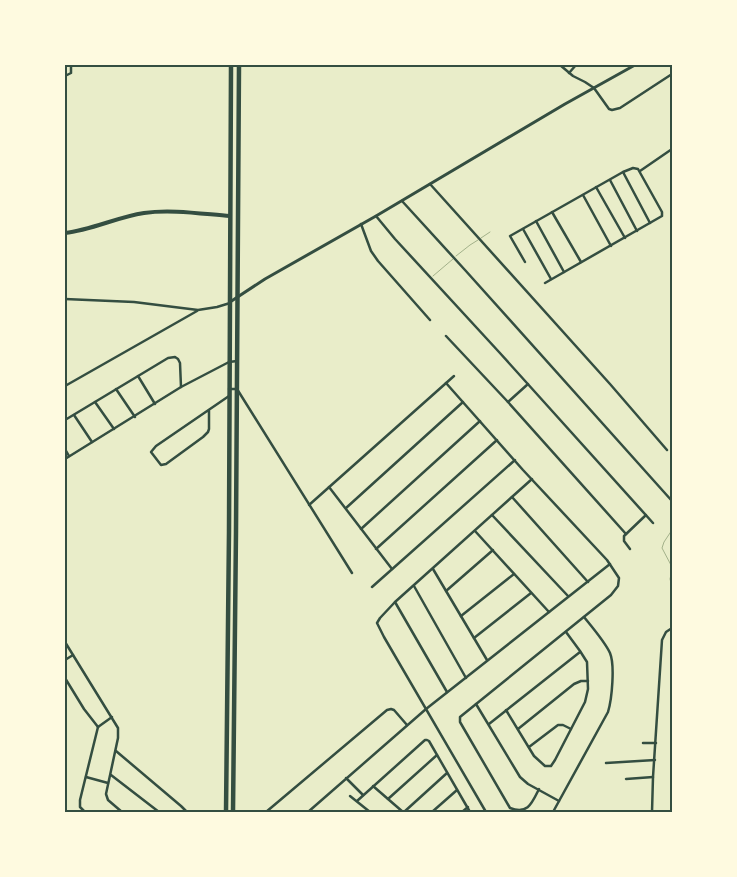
<svg xmlns="http://www.w3.org/2000/svg" width="737" height="877" viewBox="0 0 737 877" font-family="Manrope,sans-serif">
<rect width="100%" height="100%" fill="#e9edc9"/>
<g fill="none" stroke-linecap="round" stroke-linejoin="round">
<g stroke="#a3b18a" stroke-width="1">
<polyline points="481,238 490,232"/>
<polyline points="456,256 470,245 478,240"/>
<polyline points="433,276 453,259"/>
<polyline points="672,530 664,542 662,548 672,567"/>
<polyline points="672,570 670,579 672,587"/>
<polyline points="671,595 672,593"/>
</g>
<g stroke="#344e41" stroke-width="2.5">
<polyline points="560,65 573,76 585,82 594,88 609,109 612,110 620,108 672,74"/>
<polyline points="569,73 576,65"/>
<polyline points="65,76 71,73 71,65"/>
<polyline points="640,171 672,149"/>
<polyline points="623,172 650,223"/>
<polyline points="610,180 637,231"/>
<polyline points="430,184 610,384 667,450"/>
<polyline points="596,187 625,238"/>
<polyline points="583,195 611,246"/>
<polyline points="402,201 465,270 672,501"/>
<polyline points="552,212 581,262"/>
<polyline points="376,216 395,239 499,352 653,523"/>
<polyline points="536,221 564,272"/>
<polyline points="361,224 371,251 378,261 430,320"/>
<polyline points="523,229 551,279"/>
<polyline points="525,262 510,236 623,172 633,168 638,169 662,212 662,216 545,283"/>
<polyline points="65,299 134,302 198,310 217,307 230,303"/>
<polyline points="446,336 508,402 626,534"/>
<polyline points="138,376 155,404"/>
<path d="M 446,383 L 523,470 L 607,560 L 619,578 L 618,586 L 611,595 L 460,717 L 460,722 L 510,808 C 528,815 532,803 539,789"/>
<polyline points="65,386 197,311"/>
<polyline points="116,389 135,417"/>
<polyline points="229,389 237,389 352,573"/>
<polyline points="95,402 114,429"/>
<polyline points="508,402 528,384"/>
<polyline points="209,410 209,429 208,432 203,437 166,464 161,465 151,452 156,446 229,396"/>
<polyline points="74,415 92,442"/>
<polyline points="65,420 168,358 175,357 178,359 180,363 181,387"/>
<polyline points="65,449 69,456"/>
<polyline points="65,459 181,387 229,362 237,361"/>
<polyline points="329,487 392,569"/>
<polyline points="512,497 588,582"/>
<polyline points="309,505 454,376"/>
<polyline points="346,508 463,402"/>
<polyline points="492,515 568,596"/>
<polyline points="361,529 480,421"/>
<polyline points="475,531 549,612"/>
<polyline points="376,549 497,440"/>
<polyline points="630,549 624,541 624,536 646,515"/>
<polyline points="433,569 487,660"/>
<polyline points="414,586 466,678"/>
<polyline points="372,587 515,460"/>
<polyline points="446,591 493,550"/>
<polyline points="395,602 447,692"/>
<polyline points="461,616 514,574"/>
<polyline points="474,638 531,593"/>
<polyline points="65,642 118,728 118,738 106,794 108,800 122,812"/>
<polyline points="65,660 73,655"/>
<polyline points="65,678 84,709 98,727"/>
<polyline points="476,704 520,777 528,784 559,801"/>
<polyline points="506,710 534,756 545,766 551,766 555,760 585,702 588,689 587,662 580,651 566,632"/>
<polyline points="489,724 580,652"/>
<polyline points="98,727 112,717"/>
<polyline points="518,729 574,684 581,681 588,681"/>
<polyline points="643,743 656,743"/>
<polyline points="529,747 558,725 563,725 571,729"/>
<polyline points="116,751 181,806 187,812"/>
<polyline points="606,763 655,760"/>
<polyline points="111,775 159,812"/>
<polyline points="86,777 108,783"/>
<polyline points="346,778 363,795"/>
<polyline points="626,779 653,777"/>
<polyline points="373,786 403,812"/>
<polyline points="350,796 370,812"/>
<polyline points="388,799 437,755"/>
<polyline points="357,801 425,740 427,740 429,741 470,812"/>
<polyline points="85,812 80,807 80,800 98,727"/>
<polyline points="266,812 387,710 391,709 394,710 407,725"/>
<polyline points="308,812 426,709 610,564"/>
<polyline points="404,812 447,773"/>
<polyline points="432,812 457,790"/>
<polyline points="462,812 468,807"/>
<polyline points="486,812 384,637 377,623 380,618 395,602 532,479"/>
<path d="M 553,812 L 608,712 C 612,699 615,665 610,653 C 605,642 592,627 584,617"/>
<polyline points="652,812 653,777 662,640 666,632 672,628"/>
</g>
<polyline stroke="#344e41" stroke-width="3" points="230,302 265,279 376,216 565,104 635,65"/>
<path stroke="#344e41" stroke-width="4" d="M 65,233 C 92,230 117,217 144,213 C 171,209 203,214 230,216"/>
<g stroke="#344e41" stroke-width="4.5">
<polyline points="226,812 229,531 231,65"/>
<polyline points="233,812 236,531 239,65"/>
</g>
</g>
<rect width="737" height="877" fill="none" stroke="#fefae0" stroke-width="132"/>
<rect x="66" y="66" width="605" height="745" fill="none" stroke="#344e41" stroke-width="2"/>
</svg>
